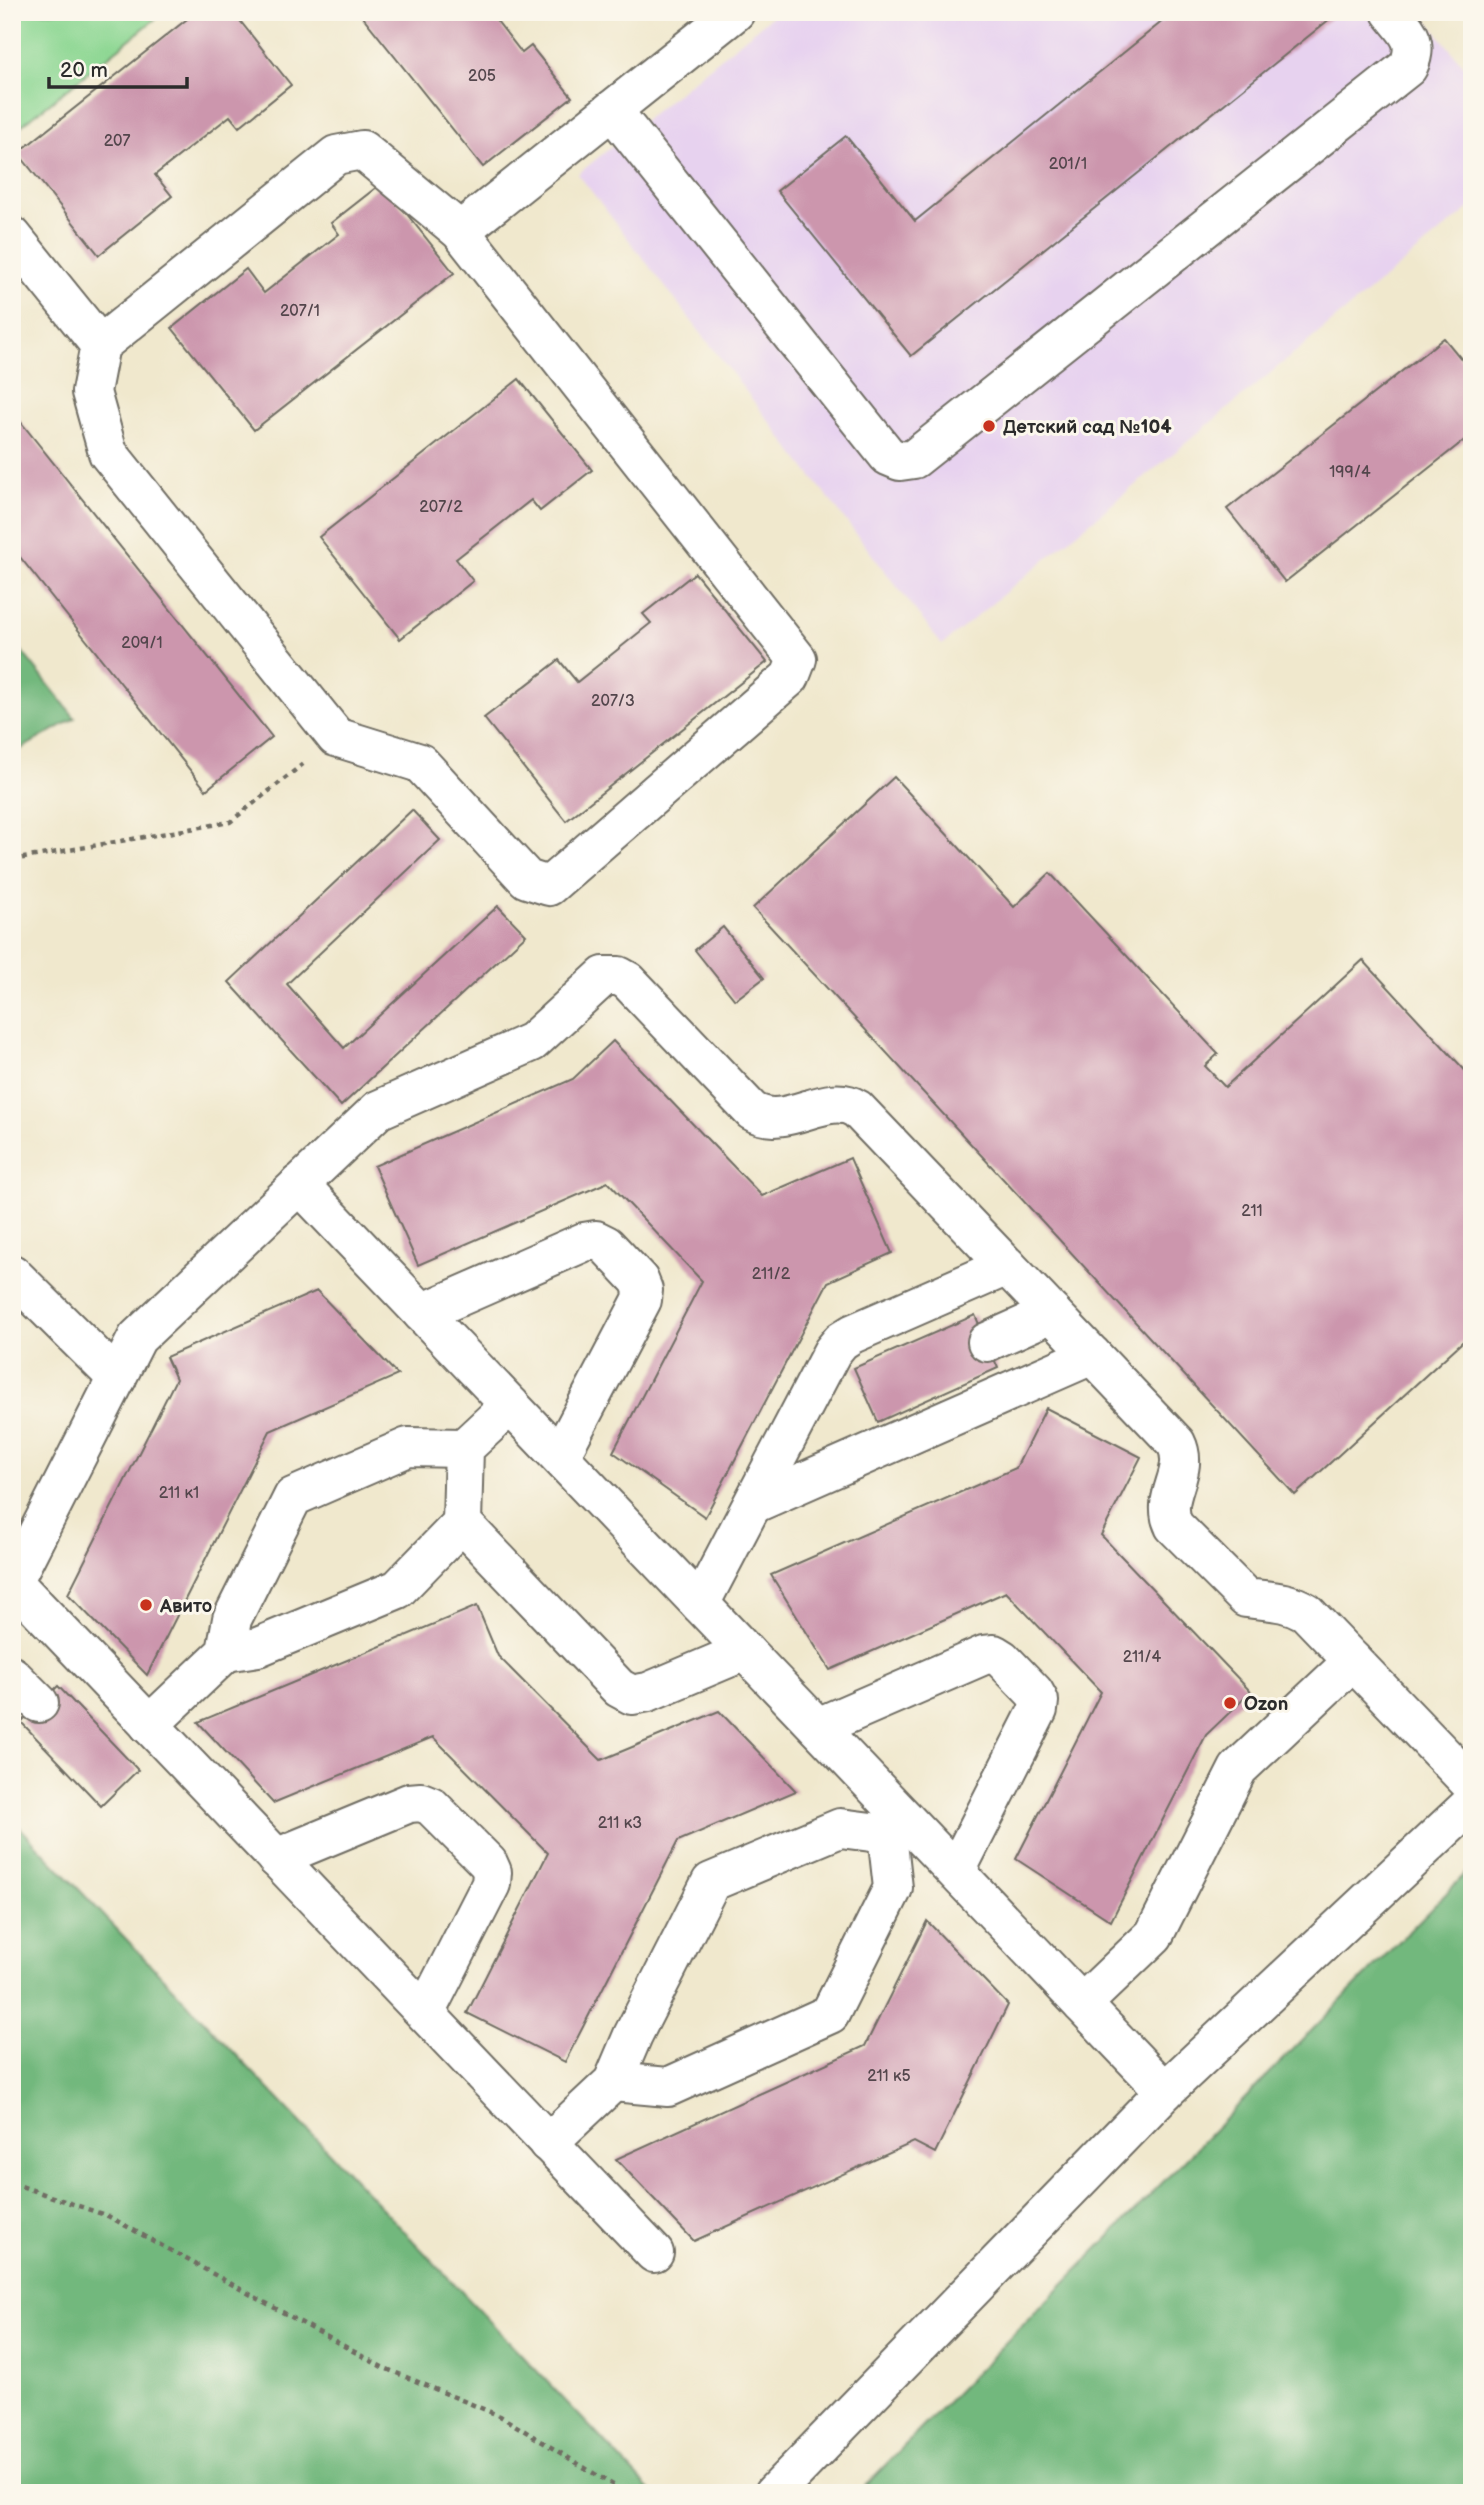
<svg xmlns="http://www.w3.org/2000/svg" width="1484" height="2505" viewBox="0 0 1484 2505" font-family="'Balsamiq Sans',sans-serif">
<rect width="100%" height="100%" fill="#fbf7ec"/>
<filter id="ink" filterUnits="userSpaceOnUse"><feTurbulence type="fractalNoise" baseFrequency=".0143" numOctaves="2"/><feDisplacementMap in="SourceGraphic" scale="14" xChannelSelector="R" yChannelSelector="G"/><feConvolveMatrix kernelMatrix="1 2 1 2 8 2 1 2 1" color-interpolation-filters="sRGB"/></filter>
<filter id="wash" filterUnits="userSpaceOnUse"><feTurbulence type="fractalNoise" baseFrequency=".00686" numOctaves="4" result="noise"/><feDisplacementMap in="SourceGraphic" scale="28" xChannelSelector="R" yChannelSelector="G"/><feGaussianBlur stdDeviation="1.57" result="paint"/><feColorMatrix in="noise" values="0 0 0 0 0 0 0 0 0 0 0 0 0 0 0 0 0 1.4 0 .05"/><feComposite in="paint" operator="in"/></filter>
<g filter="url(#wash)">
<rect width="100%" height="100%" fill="#f0e8cd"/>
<polygon fill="#e7d2ef" points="777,12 1420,12 1472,76 1472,206 942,645 578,174"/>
<polygon fill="#8dd793" stroke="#5c815f" stroke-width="2" points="12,12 164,12 12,133"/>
<g fill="#72b87d" stroke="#4e7254" stroke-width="2">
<polygon points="12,639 75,718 12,754"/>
<polygon points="12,1819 653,2493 12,2493"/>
<polygon points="1472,1867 1472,2493 858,2493"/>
</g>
<g id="blocks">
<g fill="#cc96ad">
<polygon points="196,12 233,12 291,85 239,127 230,116 155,175 172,196 99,255 18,153"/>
<polygon points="359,12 490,12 522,53 531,46 572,97 483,167"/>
<polygon points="1174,12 1336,14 911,356 777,191 846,136 915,221"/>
<polygon points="382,183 454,273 254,430 172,328 246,269 264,293 339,234 331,223"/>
<polygon points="1444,338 1472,372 1472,434 1285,582 1227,509"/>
<polygon points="519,379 592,470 540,511 531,500 456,559 473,581 400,639 319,537"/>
<polygon points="12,411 272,737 206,790 12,547"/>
<polygon points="695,573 767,662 566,821 484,718 559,660 577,682 651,623 643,614"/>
<polygon points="894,777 1014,907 1050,873 1218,1054 1205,1066 1225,1087 1363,960 1472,1078 1472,1333 1295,1495 753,908"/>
<polygon points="412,810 440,840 287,984 344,1048 498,906 526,935 341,1106 229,982"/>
<polygon points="723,927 764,978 735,1000 695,950"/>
<polygon points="613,1041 762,1196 850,1158 892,1253 828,1282 705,1517 613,1452 702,1281 608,1182 418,1265 374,1166 573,1079"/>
<polygon points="317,1291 398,1375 270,1431 147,1675 68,1594 176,1379 166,1357"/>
<polygon points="975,1315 998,1368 878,1422 854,1368"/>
<polygon points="1046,1408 1141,1457 1101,1535 1251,1692 1206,1735 1111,1921 1016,1859 1101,1692 1006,1592 830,1670 771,1575 1016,1468"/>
<polygon points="477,1606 498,1656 601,1760 719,1711 796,1791 678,1841 565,2062 467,2013 548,1853 433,1737 273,1803 198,1722"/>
<polygon points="58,1686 138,1770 101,1806 21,1722"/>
<polygon points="927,1921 1008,2005 935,2153 914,2142 694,2241 616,2159 865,2046"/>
</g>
</g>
</g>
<g filter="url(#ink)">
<use href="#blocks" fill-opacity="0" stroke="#706d64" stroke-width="2"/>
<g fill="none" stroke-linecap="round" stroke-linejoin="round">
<g stroke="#706d64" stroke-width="42">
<g id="minor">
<path d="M 612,110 L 888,456 L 900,461 L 914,459 L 1408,67 C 1420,41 1407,32 1391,12"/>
<polyline points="460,231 735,12"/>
<polyline points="12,236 100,345 91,392 108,453 336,737 420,763 527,879 549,886 790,677 797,659 460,231 362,150 336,155 100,345"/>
<polyline points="299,1184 1165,2091"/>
<polyline points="12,1274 117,1378"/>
<polyline points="422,1313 584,1242 596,1240 606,1245 639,1280 643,1290 642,1300 560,1456"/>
<polyline points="987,1342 1052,1313"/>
<polyline points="510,1405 464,1448 462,1523 619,1688 632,1695 648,1692 745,1651"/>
<polyline points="753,1504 1092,1355"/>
<polyline points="700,1604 832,1352 841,1341 852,1334 1007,1266"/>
<polyline points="226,1652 258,1647 398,1589 462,1523"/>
<polyline points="12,1676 39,1703"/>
<polyline points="149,1725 226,1652 232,1619 293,1497 408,1447 464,1448"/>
<polyline points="818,1727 984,1655 994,1654 1002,1659 1034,1692 1039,1701 1038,1710 956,1871"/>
<polyline points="276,1858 409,1803 421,1802 431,1806 488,1863 492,1872 491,1884 425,2013"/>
<polyline points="1082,2004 1154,1935 1238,1769 1353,1661"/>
<polyline points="613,2082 668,2087 830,2014 893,1888 887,1834"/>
<polyline points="548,2143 613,2082 633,2035 711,1882 840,1828 887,1834 906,1820"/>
<path d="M 654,2253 L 13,1582 L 137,1338 L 378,1110 L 532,1042 L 604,976 L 619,976 L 628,981 L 752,1111 C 786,1132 826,1089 857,1109 L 1176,1443 C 1191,1473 1159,1496 1174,1526 L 1246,1598 C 1268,1601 1286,1600 1306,1612 L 1472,1785"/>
<polyline points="774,2493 1165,2091 1472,1803"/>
</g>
</g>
<g stroke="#706d64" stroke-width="4.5" stroke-dasharray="5 5" stroke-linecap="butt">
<polyline points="12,860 230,822 303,764"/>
<polyline points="12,2183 108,2216 382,2367 500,2416 626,2493"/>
</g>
<use href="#minor" stroke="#fff" stroke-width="38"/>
</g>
</g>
<g fill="#c8321e" stroke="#fbf7ec" stroke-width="2.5">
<circle cx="989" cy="426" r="7"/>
<circle cx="146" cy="1605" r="7"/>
<circle cx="1230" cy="1703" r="7"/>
</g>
<g text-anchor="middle" stroke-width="6" stroke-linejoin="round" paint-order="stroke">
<g font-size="16" fill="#53464c">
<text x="482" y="81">205</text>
<text x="117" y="146">207</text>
<text x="1068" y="169">201/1</text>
<text x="300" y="316">207/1</text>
<text x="1350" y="477">199/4</text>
<text x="441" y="512">207/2</text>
<text x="142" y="648">209/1</text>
<text x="613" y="706">207/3</text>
<text x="1252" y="1216">211</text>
<text x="771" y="1279">211/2</text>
<text x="179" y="1498">211 к1</text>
<text x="1142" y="1662">211/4</text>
<text x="620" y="1828">211 к3</text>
<text x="889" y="2081">211 к5</text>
</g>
<g font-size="19" font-weight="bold" fill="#2b2b2b" stroke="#fbf7ec" text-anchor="start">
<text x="1003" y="433">Детский сад №104</text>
<text x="160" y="1612">Авито</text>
<text x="1244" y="1710">Ozon</text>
</g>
</g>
<rect width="1484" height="2505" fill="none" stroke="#fbf7ec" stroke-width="42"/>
<path d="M49 77v10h138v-10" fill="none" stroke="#2b2b2b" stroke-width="3.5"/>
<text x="60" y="77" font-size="21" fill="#2b2b2b" stroke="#fbf7ec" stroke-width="5" paint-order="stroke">20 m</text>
</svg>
